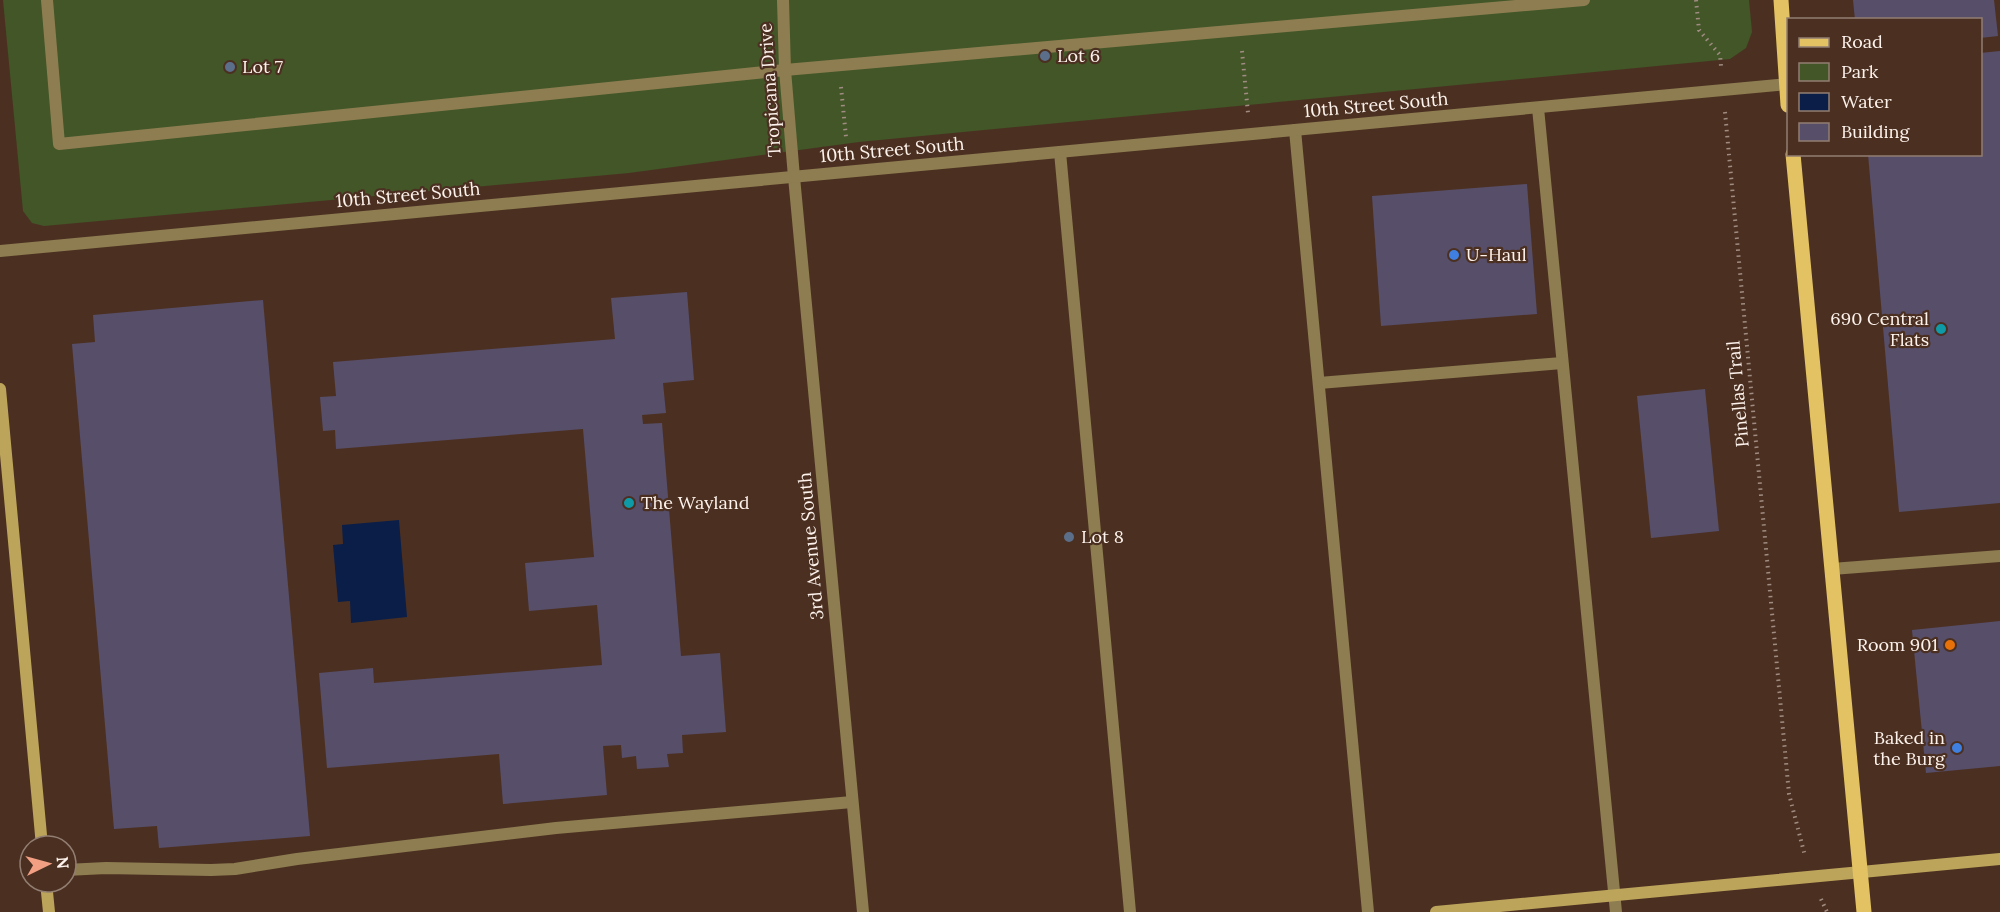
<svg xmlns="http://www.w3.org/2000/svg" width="2000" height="912" viewBox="0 0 2000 912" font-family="Lora,serif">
<rect width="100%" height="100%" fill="#4b3021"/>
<polygon fill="#425628" points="3,0 1749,0 1752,32 1746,48 1730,59 859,142 629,173 44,226 32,223 23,211"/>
<polygon fill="#0b1e48" points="399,520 407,617 351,623 350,601 338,602 333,545 343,544 342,525"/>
<g fill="#574e6a">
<polygon points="1853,0 1994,0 1998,36 1980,38 1980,20 1855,20"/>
<polygon points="2000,51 2000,503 1899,512 1868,154 1980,154 1980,53"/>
<polygon points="1527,184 1537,314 1381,326 1372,196"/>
<polygon points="687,292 694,380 663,383 666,413 642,415 643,424 662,423 681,656 720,653 726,732 682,735 683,753 667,754 669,767 637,769 636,756 622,758 621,745 603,746 607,795 503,804 499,754 327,768 319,673 373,668 374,683 602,665 597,605 529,611 525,563 594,557 583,429 336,449 335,430 323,431 320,397 336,396 333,362 615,339 611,298"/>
<polygon points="263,300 310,836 159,848 157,826 114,829 72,344 95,342 93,315"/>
<polygon points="1705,389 1719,531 1651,538 1637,396"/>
<polygon points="2000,621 2000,766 1926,773 1912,630"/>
</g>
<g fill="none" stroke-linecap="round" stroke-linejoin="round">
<g stroke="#a08c82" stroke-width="4" stroke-dasharray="1.5 4.5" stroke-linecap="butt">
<polyline points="1696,0 1699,30 1720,55 1721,66"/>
<polyline points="1242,51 1248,113"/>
<polyline points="841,87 846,137"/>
<polyline points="1725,112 1789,794 1805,856"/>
<polyline points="1821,899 1827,912"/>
</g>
<g stroke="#8d7d51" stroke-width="12">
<polyline points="47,0 59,144 785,70 1584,0"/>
<polyline points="783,0 785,70 794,177"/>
<polyline points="1538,108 1616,912"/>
<polyline points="1060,152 1130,912"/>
<polyline points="1319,383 1562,363"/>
<polyline points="1832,569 2000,556"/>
<polyline points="66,870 106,868 211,870 235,869 297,859 556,828 852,802"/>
</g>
<g stroke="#8d7d51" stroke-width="12">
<polyline points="1295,130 1368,912"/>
<polyline points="794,177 863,912"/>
<polyline points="0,251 1787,84"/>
</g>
<g stroke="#bda45b" stroke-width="12">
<polyline points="0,389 42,846"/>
<polyline points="46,882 49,912"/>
<polyline points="1436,912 2000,859"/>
</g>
<g stroke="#e2c262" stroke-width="15">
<polyline points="1781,0 1788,105"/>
<polyline points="1793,154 1864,912"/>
</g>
</g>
<g fill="#5c6f8a" stroke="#4b3021" stroke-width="2">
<circle cx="1045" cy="56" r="6"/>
<circle cx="230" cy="67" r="6"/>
<circle cx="1069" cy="537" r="6"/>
</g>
<g fill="#3f7fe0" stroke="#4b3021" stroke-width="2">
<circle cx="1454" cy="255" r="6"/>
<circle cx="1957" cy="748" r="6"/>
</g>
<g fill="#0f9aa8" stroke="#4b3021" stroke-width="2">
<circle cx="1941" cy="329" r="6"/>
<circle cx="629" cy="503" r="6"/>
</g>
<circle fill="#e8710a" stroke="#4b3021" stroke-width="2" cx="1950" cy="645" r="6"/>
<g text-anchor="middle" stroke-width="4.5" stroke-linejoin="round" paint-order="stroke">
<g font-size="18" fill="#fdf2ec" stroke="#4b3021" text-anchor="start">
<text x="1057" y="62">Lot 6</text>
<text x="242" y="73">Lot 7</text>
<text x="1466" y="261">U-Haul</text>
<text x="1929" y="325" text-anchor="end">690 Central<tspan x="1929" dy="21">Flats</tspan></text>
<text x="641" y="509">The Wayland</text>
<text x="1081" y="543">Lot 8</text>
<text x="1938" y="651" text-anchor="end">Room 901</text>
<text x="1945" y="744" text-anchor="end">Baked in<tspan x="1945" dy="21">the Burg</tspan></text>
</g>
<g font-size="18" fill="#fdf2ec" stroke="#4b3021">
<text transform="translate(770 90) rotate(-94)" y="6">Tropicana Drive</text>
<text transform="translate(1376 105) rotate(-5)" y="6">10th Street South</text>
<text transform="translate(892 150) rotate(-5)" y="6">10th Street South</text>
<text transform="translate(408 195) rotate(-5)" y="6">10th Street South</text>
<text transform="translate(1738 394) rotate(-95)" y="6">Pinellas Trail</text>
<text transform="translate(811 546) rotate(-95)" y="6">3rd Avenue South</text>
</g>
</g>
<rect x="1787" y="18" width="195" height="138" fill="#4b3021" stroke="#927e72" stroke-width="1.5"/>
<rect x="1799" y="38" width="30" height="9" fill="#e2c262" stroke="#927e72" stroke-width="1.5"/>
<text x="1841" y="48" font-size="18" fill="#fdf2ec">Road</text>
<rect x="1799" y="63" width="30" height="18" fill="#425628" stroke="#927e72" stroke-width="1.5"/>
<text x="1841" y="78" font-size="18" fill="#fdf2ec">Park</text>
<rect x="1799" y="93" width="30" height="18" fill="#0b1e48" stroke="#927e72" stroke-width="1.5"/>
<text x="1841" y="108" font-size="18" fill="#fdf2ec">Water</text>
<rect x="1799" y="123" width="30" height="18" fill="#574e6a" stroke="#927e72" stroke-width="1.5"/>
<text x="1841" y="138" font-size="18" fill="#fdf2ec">Building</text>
<g transform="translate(48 864) rotate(85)"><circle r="28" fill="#4b3021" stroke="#927e72" stroke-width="1.5"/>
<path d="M0-4.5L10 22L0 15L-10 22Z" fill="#f39f84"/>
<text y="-9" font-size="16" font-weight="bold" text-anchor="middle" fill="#fdf2ec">N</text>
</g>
</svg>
